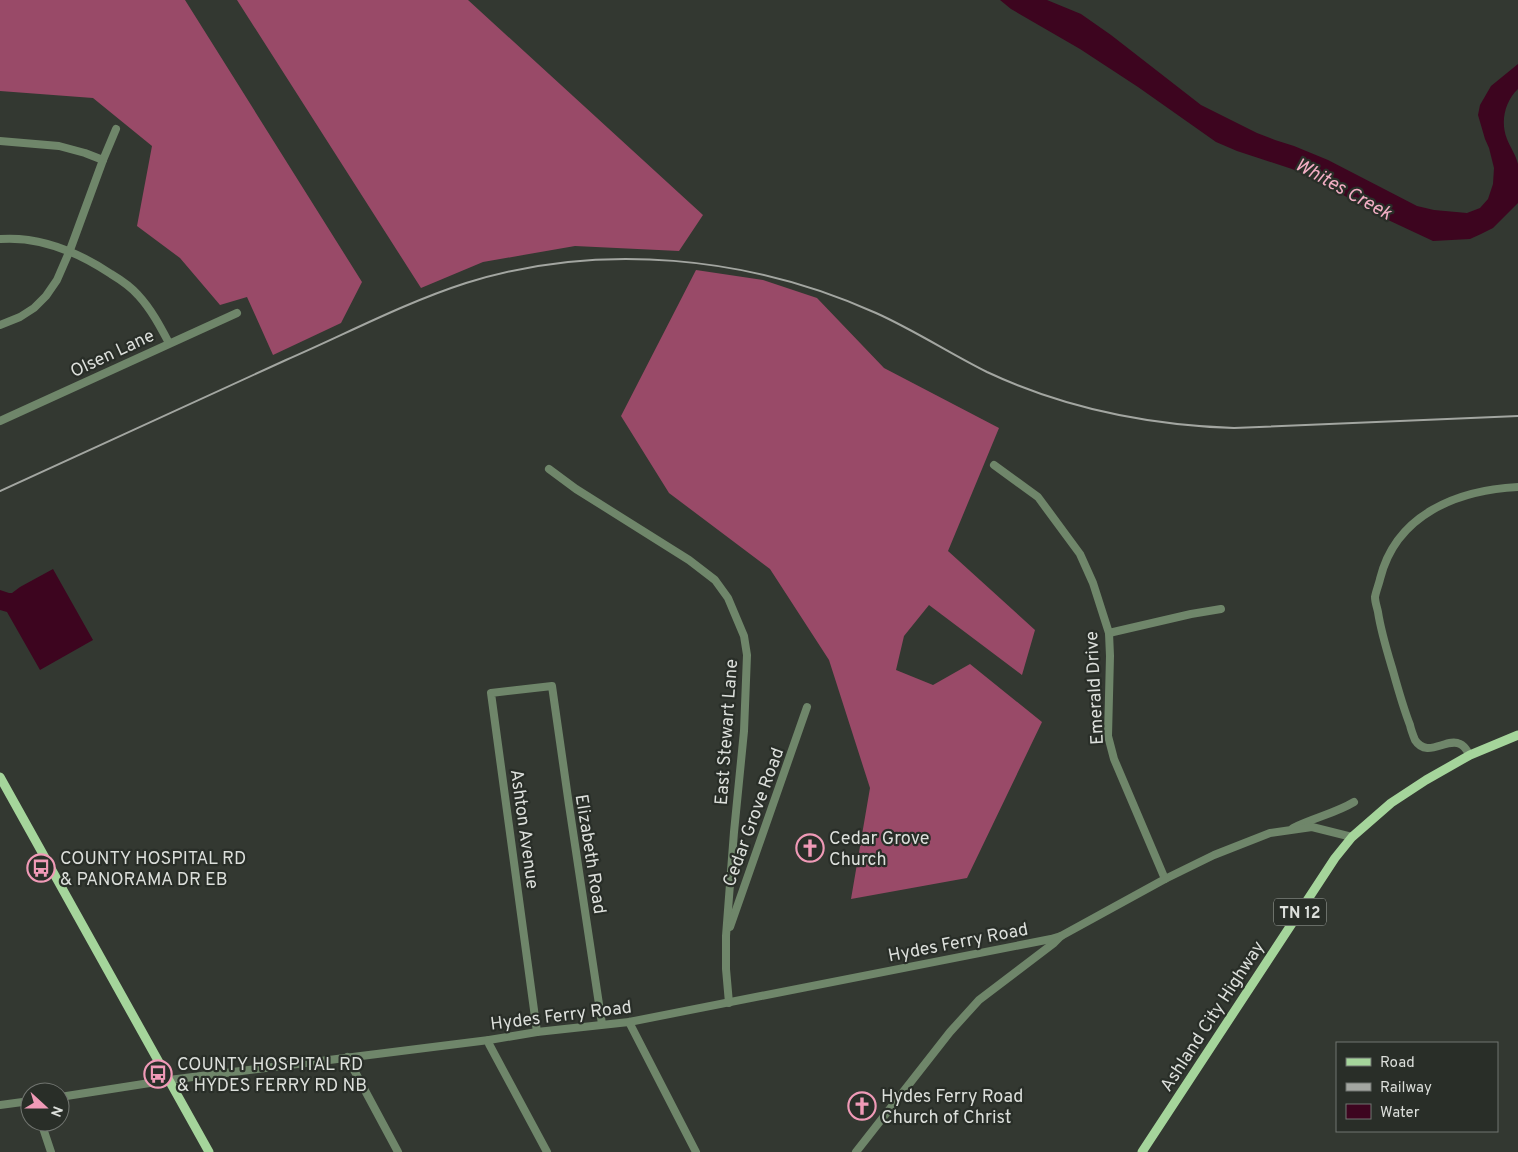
<svg xmlns="http://www.w3.org/2000/svg" width="1518" height="1152" viewBox="0 0 1518 1152" font-family="Overpass,sans-serif">
<rect width="100%" height="100%" fill="#333831"/>
<g fill="#994a68">
<polygon points="0,0 185,0 362,282 341,323 273,355 247,297 220,305 180,258 137,226 152,146 93,98 0,91"/>
<polygon points="237,0 468,0 703,215 679,251 575,246 483,262 421,288"/>
<polygon points="696,270 763,280 817,298 884,368 999,428 948,551 1035,630 1022,675 929,605 904,636 896,670 933,685 970,664 1042,722 967,878 851,899 870,788 829,660 770,569 669,493 621,416"/>
</g>
<g fill="#3d051f">
<path d="M 1000,0 L 1047,0 L 1081,14 L 1111,35 L 1201,105 L 1257,133 L 1275,140 L 1294,146 L 1328,160 L 1417,206 L 1434,210 L 1467,213 L 1480,208 L 1488,199 L 1493,184 L 1494,168 L 1489,148 L 1485,139 L 1478,115 L 1480,105 L 1491,86 L 1518,64 L 1518,89 C 1505,101 1500,122 1507,139 C 1510,147 1516,155 1518,164 C 1518,176 1518,190 1518,203 L 1493,228 L 1481,234 L 1470,239 L 1433,241 L 1386,219 L 1311,177 L 1292,169 L 1237,151 L 1216,142 L 1138,87 L 1080,49 L 1011,9 Z"/>
<polygon points="53,569 93,640 40,670 7,612 0,610 0,590 9,593 12,593 20,587"/>
</g>
<g fill="none" stroke-linecap="round" stroke-linejoin="round">
<g stroke="#6f866a" stroke-width="8">
<polyline points="0,141 59,146 85,153 103,160"/>
<path d="M 0,239 C 40,236 78,252 111,274 C 121,280 131,287 138,295 C 151,309 160,326 169,343"/>
<polyline points="0,325 20,317 34,308 46,296 57,280 70,250 103,160 116,129"/>
<polyline points="0,421 237,313"/>
<polyline points="994,465 1038,497 1080,554 1093,583 1109,633 1110,656 1108,736 1114,759 1165,879"/>
<polyline points="549,469 576,489 689,560 715,580 728,598 744,636 747,655 744,731 734,832 726,936 726,969 729,1003"/>
<polyline points="1109,633 1191,614 1221,609"/>
<path d="M 1470,755 C 1467,751 1465,746 1460,744 C 1447,737 1427,759 1415,740 C 1413,735 1411,730 1410,725 C 1403,707 1398,689 1393,671 C 1387,651 1381,632 1378,612 C 1377,607 1375,602 1375,597 C 1376,591 1379,584 1380,579 C 1396,514 1458,490 1518,487"/>
<path d="M 1293,828 C 1313,818 1336,813 1354,802"/>
<polyline points="730,927 807,707"/>
<polyline points="629,1022 696,1152"/>
<polyline points="537,1032 491,693 552,686 569,805 602,1024"/>
<polyline points="489,1040 489,1044 547,1152"/>
<polyline points="347,1057 398,1152"/>
<polyline points="60,1097 169,1080 489,1040 537,1032 629,1022 1051,939 1061,936"/>
<polyline points="0,1105 30,1101"/>
<polyline points="41,1122 51,1152"/>
<polyline points="856,1152 950,1032 979,1000 1054,943 1061,936 1165,879 1214,855 1270,833 1312,827 1352,837"/>
</g>
<g stroke="#a5d59b" stroke-width="9">
<polyline points="0,777 209,1152"/>
<polyline points="1142,1152 1335,858 1352,837 1391,803 1426,780 1470,755 1518,735"/>
</g>
<path stroke="#a3a6a1" stroke-width="2" d="M 0,491 L 286,360 C 346,334 404,303 466,283 C 599,241 750,256 876,313 C 914,330 949,353 987,372 C 1066,409 1147,425 1234,428 L 1518,416"/>
</g>
<defs>
<g id="church-ring" transform="scale(1.4375)"><circle r="9.5" fill="#292e28" stroke="#f09ab7" stroke-width="1.5"/><path d="M-1.2-6h2.4v3.5h3.3v2.4h-3.3V6h-2.4V-.1h-3.3v-2.4h3.3Z" fill="#f09ab7"/></g>
<g id="bus-ring" transform="scale(1.4375)"><circle r="9.5" fill="#292e28" stroke="#f09ab7" stroke-width="1.5"/><path d="M-5-6H5V4H4V6H2V4H-2V6H-4V4H-5ZM-3.5-4V0h7V-4ZM-3.5 1.2v1.5H-2V1.2ZM2 1.2v1.5H3.5V1.2Z" fill="#f09ab7"/></g>
</defs>
<g fill-rule="evenodd">
<use href="#church-ring" x="810" y="848"/>
<use href="#bus-ring" x="41" y="868"/>
<use href="#bus-ring" x="158" y="1074"/>
<use href="#church-ring" x="862" y="1106"/>
</g>
<g text-anchor="middle" stroke-width="4.5" stroke-linejoin="round" paint-order="stroke">
<rect fill="#292e28" stroke="#a6aaa5" stroke-width="1" x="1274" y="898.5" width="52" height="27" rx="4"/>
<g font-size="16" font-weight="bold" fill="#dcdfdb">
<text x="1300" y="918">TN 12</text>
</g>
<g font-size="18" fill="#dcdfdb" stroke="#292e28">
<text transform="translate(112 353) rotate(-25)" y="6">Olsen Lane</text>
<text transform="translate(1094 688) rotate(-93)" y="6">Emerald Drive</text>
<text transform="translate(726 732) rotate(-86)" y="6">East Stewart Lane</text>
<text transform="translate(753 817) rotate(-70)" y="6">Cedar Grove Road</text>
<text transform="translate(525 829) rotate(82)" y="6">Ashton Avenue</text>
<text transform="translate(591 854) rotate(81)" y="6">Elizabeth Road</text>
<text transform="translate(958 942) rotate(-11)" y="6">Hydes Ferry Road</text>
<text transform="translate(561 1015) rotate(-7)" y="6">Hydes Ferry Road</text>
<text transform="translate(1212 1016) rotate(-57)" y="6">Ashland City Highway</text>
</g>
<g font-size="18" fill="#dcdfdb" stroke="#292e28" text-anchor="start">
<text x="829" y="844">Cedar Grove<tspan x="829" dy="21">Church</tspan></text>
<text x="60" y="864">COUNTY HOSPITAL RD<tspan x="60" dy="21">&amp; PANORAMA DR EB</tspan></text>
<text x="177" y="1070">COUNTY HOSPITAL RD<tspan x="177" dy="21">&amp; HYDES FERRY RD NB</tspan></text>
<text x="881" y="1102">Hydes Ferry Road<tspan x="881" dy="21">Church of Christ</tspan></text>
</g>
<g font-size="19" font-style="italic" fill="#f2aec4" stroke="#292e28">
<text transform="translate(1344 188) rotate(29)" y="7">Whites Creek</text>
</g>
</g>
<rect x="1336" y="1042" width="162" height="90" fill="#292e28" stroke="#717570"/>
<rect x="1346" y="1058" width="25" height="8" fill="#a5d59b" stroke="#717570"/>
<text x="1380" y="1067" font-size="15" fill="#dcdfdb">Road</text>
<rect x="1346" y="1083" width="25" height="8" fill="#a3a6a1" stroke="#717570"/>
<text x="1380" y="1092" font-size="15" fill="#dcdfdb">Railway</text>
<rect x="1346" y="1104" width="25" height="15" fill="#3d051f" stroke="#717570"/>
<text x="1380" y="1117" font-size="15" fill="#dcdfdb">Water</text>
<g transform="translate(45 1107) rotate(111)"><circle r="24" fill="#292e28" stroke="#717570"/>
<path d="M0-4L9 19L0 12L-9 19Z" fill="#f09ab7"/>
<text y="-8" font-size="14" font-weight="bold" text-anchor="middle" fill="#dcdfdb">N</text>
</g>
</svg>
